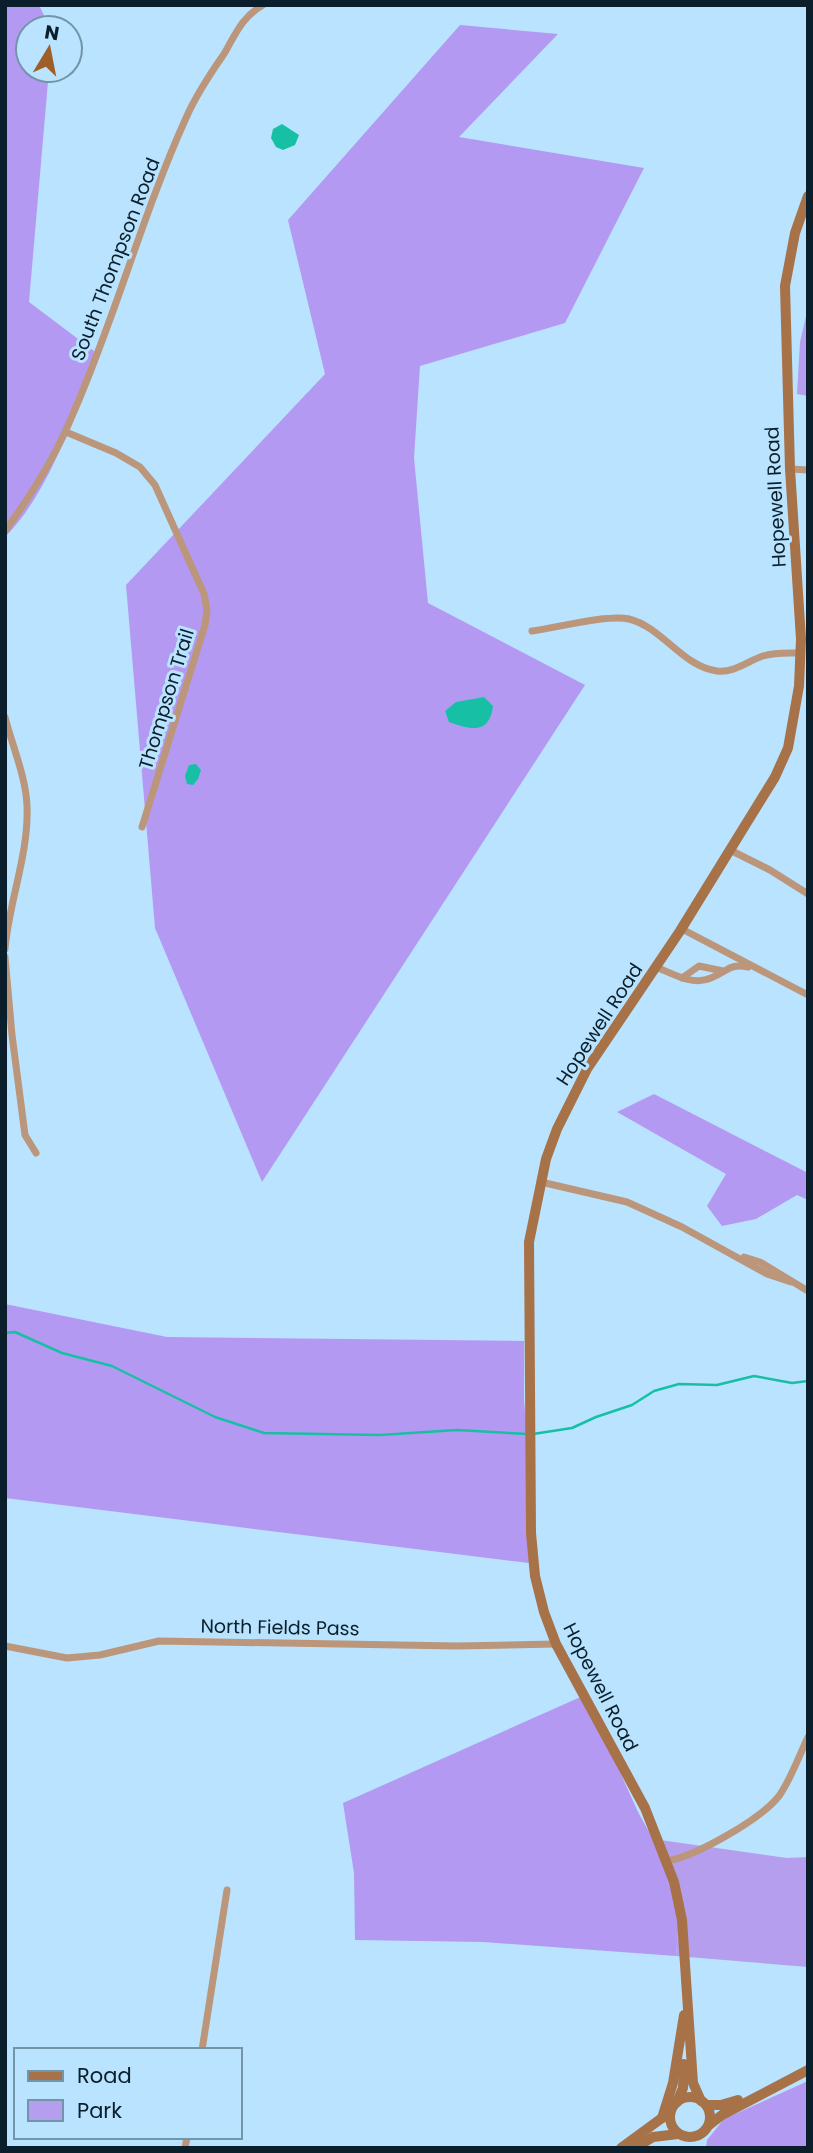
<svg xmlns="http://www.w3.org/2000/svg" width="813" height="2153" viewBox="0 0 813 2153" font-family="Poppins,sans-serif">
<rect width="100%" height="100%" fill="#b9e3fe"/>
<g fill="#b59eed">
<polygon points="808,308 808,396 797,394 800,342"/>
<polygon points="653,1839 787,1858 808,1857 808,1967 676,1956 680,1908"/>
</g>
<g fill="#b499f3">
<path d="M 5,5 L 39,5 L 50,28 L 28,28 L 28,70 L 49,70 L 29,302 L 98,354 C 73,415 52,489 5,537 Z"/>
<polygon points="460,25 558,34 459,137 644,168 565,323 420,366 414,458 428,603 585,685 262,1182 155,928 126,585 325,374 288,220"/>
<polygon points="654,1094 808,1173 808,1200 797,1195 756,1219 722,1226 707,1206 726,1174 617,1112"/>
<polygon points="5,1304 167,1337 524,1341 524,1400 529,1455 529,1563 5,1498"/>
<polygon points="585,1695 638,1812 653,1839 680,1908 676,1956 483,1942 355,1940 354,1873 343,1803"/>
<polygon points="808,2081 808,2148 706,2148 707,2140 724,2119"/>
</g>
<g fill="#17c0a4">
<polygon points="282,124 299,135 295,145 283,150 276,147 271,138 273,129"/>
<path d="M 484,697 L 493,706 C 489,736 469,729 449,722 L 445,711 L 456,702 Z"/>
<polygon points="196,764 201,770 198,779 193,785 187,784 185,776 189,765"/>
</g>
<g fill="none" stroke-linecap="round" stroke-linejoin="round">
<g stroke="#17c0a4" stroke-width="2.5">
<polyline points="5,1333 15,1332 62,1353 112,1366 215,1417 264,1433 380,1435 457,1430 527,1434"/>
<polyline points="533,1434 572,1428 596,1417 632,1405 654,1391 679,1384 717,1385 754,1376 792,1383 808,1381"/>
</g>
<g stroke="#bb967b" stroke-width="7">
<polyline points="66,432 116,453 140,467 155,485 204,594 207,610 205,625 142,827"/>
<polyline points="790,469 808,470"/>
<path d="M 5,531 C 32,494 55,458 72,416 C 115,319 142,215 186,118 C 196,95 210,74 224,54 C 236,33 242,17 263,5"/>
<path d="M 532,631 C 556,628 607,614 629,619 C 662,627 683,667 717,671 C 734,673 748,661 763,656 C 775,652 788,653 800,653"/>
<path d="M 5,717 C 12,745 26,777 27,806 C 29,854 9,901 5,949"/>
<polyline points="730,850 770,870 808,894"/>
<polyline points="682,929 808,995"/>
<polyline points="5,957 12,1035 25,1135 36,1153"/>
<path d="M 656,967 C 673,974 693,986 711,978 C 727,972 729,963 748,967"/>
<polyline points="682,978 699,966 723,971"/>
<polyline points="541,1182 627,1202 682,1227 767,1274 791,1282"/>
<polyline points="744,1257 760,1262 808,1291"/>
<polyline points="5,1646 67,1658 100,1655 159,1641 457,1646 556,1644"/>
<path d="M 666,1861 C 695,1857 761,1819 779,1796 C 791,1779 799,1756 808,1737"/>
<polyline points="202,2050 227,1890"/>
<polyline points="185,2148 187,2137"/>
</g>
<g stroke="#a87249" stroke-width="10">
<circle cx="690" cy="2117" r="20"/>
<polyline points="701,2101 693,2083 682,1920 674,1882 645,1808 556,1644 544,1612 535,1576 531,1533 529,1242 546,1159 557,1129 587,1069 680,931 775,777 788,748 799,686 801,639 790,469 785,286 795,233 808,196"/>
<polyline points="677,2102 683,2088 684,2064"/>
<polyline points="706,2105 721,2105 738,2100"/>
<polyline points="662,2118 673,2083 684,2015"/>
<polyline points="709,2125 722,2115 808,2070"/>
<polyline points="621,2148 666,2115"/>
<polyline points="635,2148 653,2137 678,2134"/>
</g>
</g>
<g text-anchor="middle" stroke-width="6" stroke-linejoin="round" paint-order="stroke">
<g font-size="19" fill="#0a1f2b" stroke="#b9e3fe">
<text transform="translate(115 259) rotate(-69)" y="7">South Thompson Road</text>
<text transform="translate(775 497) rotate(-93)" y="7">Hopewell Road</text>
<text transform="translate(166 699) rotate(-73)" y="7">Thompson Trail</text>
<text transform="translate(599 1024) rotate(-57)" y="7">Hopewell Road</text>
<text transform="translate(280 1627) rotate(1)" y="7">North Fields Pass</text>
<text transform="translate(601 1687) rotate(63)" y="7">Hopewell Road</text>
</g>
</g>
<rect width="813" height="2153" fill="none" stroke="#0a1f2b" stroke-width="14"/>
<rect x="14" y="2048" width="228" height="91" fill="#b9e3fe" stroke="#7395aa" stroke-width="2"/>
<rect x="28" y="2071" width="35" height="10" fill="#a87249" stroke="#7395aa" stroke-width="2"/>
<text x="77" y="2083" font-size="21" fill="#0a1f2b">Road</text>
<rect x="28" y="2100" width="35" height="21" fill="#b59eed" stroke="#7395aa" stroke-width="2"/>
<text x="77" y="2118" font-size="21" fill="#0a1f2b">Park</text>
<g transform="translate(49 49) rotate(10)"><circle r="33" fill="#b9e3fe" stroke="#7395aa" stroke-width="2"/>
<path d="M0-5L12 26L0 18L-12 26Z" fill="#9e5e28"/>
<text y="-10" font-size="19" font-weight="bold" text-anchor="middle" fill="#0a1f2b">N</text>
</g>
</svg>
